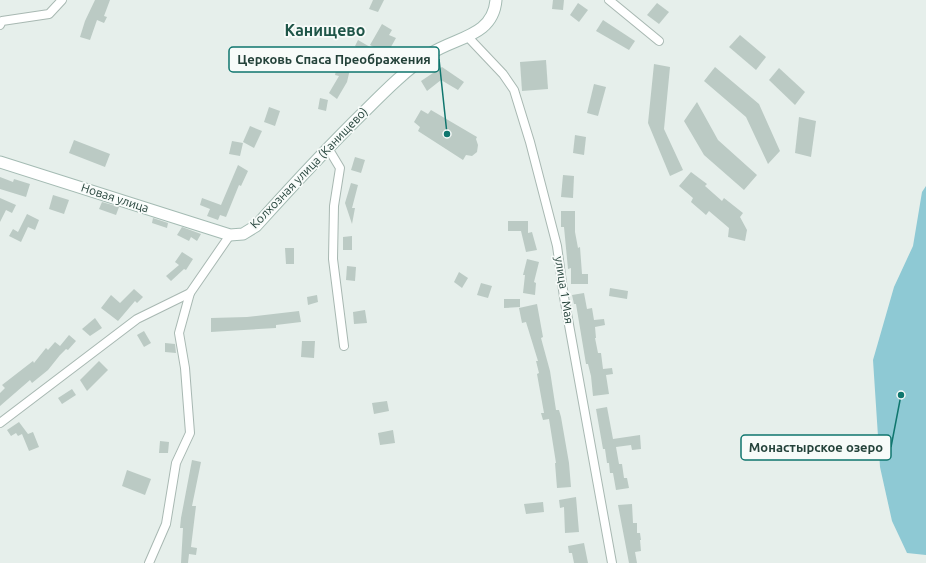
<svg xmlns="http://www.w3.org/2000/svg" width="926" height="563" viewBox="0 0 926 563" font-family="Ubuntu,sans-serif">
<rect width="100%" height="100%" fill="#e6efeb"/>
<polygon fill="#8ec9d4" points="926,186 926,555 907,553 892,521 880,467 873,360 894,287 913,246 922,192"/>
<g fill="#bbcac4">
<polygon points="95,0 110,0 104,16 107,17 104,23 97,20 90,40 80,37 85,21"/>
<polygon points="373,0 384,0 378,12 369,9"/>
<polygon points="553,0 564,0 563,10 552,9"/>
<polygon points="578,3 588,10 579,22 570,15"/>
<polygon points="657,3 669,12 659,24 647,15"/>
<polygon points="603,20 635,41 629,50 596,31"/>
<polygon points="382,24 392,30 389,35 396,38 387,54 370,45"/>
<polygon points="740,35 766,57 756,70 729,47"/>
<polygon points="358,40 370,47 358,67 349,62 358,48 355,46"/>
<polygon points="546,60 548,89 522,91 520,62"/>
<polygon points="338,62 351,65 347,82 337,99 329,93 339,76 335,75"/>
<polygon points="654,64 670,67 664,129 683,170 670,176 648,123"/>
<polygon points="442,67 464,82 458,90 441,80 427,91 421,81"/>
<polygon points="715,67 759,104 780,151 768,164 746,117 704,81"/>
<polygon points="779,68 805,92 795,105 769,80"/>
<polygon points="594,84 606,87 598,116 587,113"/>
<polygon points="320,98 328,100 326,111 318,109"/>
<polygon points="697,102 718,140 757,175 744,190 704,155 684,121"/>
<polygon points="269,107 280,111 275,126 264,122"/>
<polygon points="421,110 428,114 431,110 477,137 476,139 478,145 477,152 472,156 466,155 463,160 418,131 420,127 414,122"/>
<polygon points="799,117 816,121 811,157 795,153"/>
<polygon points="250,126 262,131 254,148 243,142"/>
<polygon points="575,135 586,137 584,155 573,153"/>
<polygon points="74,140 110,154 105,167 69,153"/>
<polygon points="232,141 243,143 240,156 229,154"/>
<polygon points="355,157 365,160 361,173 351,170"/>
<polygon points="238,165 248,171 241,186 239,185 226,217 220,215 218,220 207,216 210,209 200,205 202,198 221,205"/>
<polygon points="691,172 707,184 705,186 722,201 724,198 743,213 740,217 747,230 745,241 728,237 729,228 709,211 706,215 691,202 693,198 679,186"/>
<polygon points="563,175 574,176 573,198 561,197"/>
<polygon points="0,177 13,182 14,179 30,184 26,197 0,189"/>
<polygon points="351,183 358,185 352,208 355,208 352,224 345,203"/>
<polygon points="53,195 69,200 64,214 49,209"/>
<polygon points="0,198 16,205 12,213 6,210 0,222"/>
<polygon points="102,202 119,207 116,215 99,209"/>
<polygon points="561,211 575,211 575,232 578,248 580,247 582,274 588,274 588,284 571,284 571,268 568,269 564,227 561,227"/>
<polygon points="27,214 39,220 35,230 28,227 21,242 9,236 13,229 18,232"/>
<polygon points="153,218 168,223 167,228 152,223"/>
<polygon points="508,221 528,221 528,233 532,232 537,250 526,252 521,231 508,231"/>
<polygon points="182,227 201,234 197,241 191,237 189,241 177,235"/>
<polygon points="352,236 352,250 343,250 343,237"/>
<polygon points="285,248 294,248 294,264 286,264"/>
<polygon points="182,252 193,259 186,270 184,269 171,281 166,276 179,265 175,262"/>
<polygon points="527,259 539,262 534,282 536,283 535,295 523,293 525,275 523,275"/>
<polygon points="347,266 356,267 355,281 346,280"/>
<polygon points="459,272 468,278 462,288 454,282"/>
<polygon points="481,283 492,286 488,298 477,295"/>
<polygon points="610,288 628,291 627,299 609,296"/>
<polygon points="134,289 143,297 137,303 135,301 118,321 101,308 111,295 120,303"/>
<polygon points="584,293 587,309 592,308 594,320 604,319 605,325 595,327 596,338 595,338 598,353 601,353 603,369 612,368 613,374 606,375 609,394 593,396 591,376 588,364 586,364 576,304 574,304 572,295"/>
<polygon points="317,295 318,302 308,305 307,297"/>
<polygon points="504,299 520,299 520,307 504,308"/>
<polygon points="537,304 543,337 541,338 550,371 556,410 559,410 561,417 569,463 571,487 557,488 555,463 556,463 549,419 543,420 541,413 544,413 537,374 539,373 536,361 538,361 526,322 522,323 519,308"/>
<polygon points="365,310 367,323 354,324 353,312"/>
<polygon points="299,311 301,322 276,325 276,328 211,332 211,318 247,317"/>
<polygon points="95,318 102,328 90,336 82,329"/>
<polygon points="144,331 151,343 144,347 137,335"/>
<polygon points="69,335 76,341 68,350 66,349 60,355 48,370 32,383 30,380 0,406 0,393 5,388 2,385 33,361 34,363 46,348 48,350 55,342 60,346"/>
<polygon points="302,341 315,341 314,358 301,357"/>
<polygon points="165,343 175,344 176,353 165,352"/>
<polygon points="99,361 108,370 87,391 80,380"/>
<polygon points="72,389 76,395 62,404 58,398"/>
<polygon points="387,401 389,411 374,414 372,403"/>
<polygon points="607,407 613,439 640,435 641,449 632,450 631,445 616,447 619,464 622,464 624,478 627,478 629,488 616,490 613,473 610,473 609,463 607,463 605,449 603,449 596,409"/>
<polygon points="19,422 28,434 33,432 39,447 29,451 22,434 18,436 16,433 11,436 7,430"/>
<polygon points="393,430 395,443 380,445 378,433"/>
<polygon points="160,441 169,442 168,453 159,453"/>
<polygon points="192,460 201,462 192,506 196,506 191,547 197,548 196,555 189,554 188,563 181,563 183,528 180,528 181,518"/>
<polygon points="127,470 151,479 145,495 122,486"/>
<polygon points="576,497 579,532 565,533 564,507 560,508 559,500"/>
<polygon points="543,502 544,512 526,514 524,504"/>
<polygon points="632,504 633,523 637,523 637,533 640,533 641,540 640,540 641,551 635,552 637,563 629,563 618,505"/>
<polygon points="584,543 588,563 574,563 572,553 569,553 568,546"/>
</g>
<g fill="none" stroke-linecap="round" stroke-linejoin="round">
<g stroke="#a8b8b2" stroke-width="10">
<g id="street">
<polyline points="609,0 659,41"/>
<polyline points="0,25 2,21 49,14 62,0"/>
<polyline points="467,36 503,74 514,90 530,142 557,246 564,297 612,563"/>
<polyline points="328,148 340,168 334,206 333,259 344,346"/>
<polyline points="0,423 137,319 190,293 230,235"/>
<polyline points="149,563 166,524 176,463 190,433 185,368 179,333 190,293"/>
</g>
</g>
<g stroke="#a4bbb3" stroke-width="13">
<path id="secondary" d="M 0,162 L 230,235 L 243,234 L 256,226 C 292,186 328,147 366,110 C 386,90 407,69 430,54 C 455,37 493,37 496,0"/>
</g>
<use href="#street" stroke="#fff" stroke-width="8"/>
<use href="#secondary" stroke="#fff" stroke-width="11"/>
</g>
<g text-anchor="middle" stroke-width="3.5" stroke-linejoin="round" paint-order="stroke">
<g font-size="12" fill="#24423a" stroke="#f7fbf9">
<text transform="translate(309 168) rotate(-46)" y="4">Колхозная улица (Канищево)</text>
<text transform="translate(115 198) rotate(18)" y="4">Новая улица</text>
<text transform="translate(564 290) rotate(81)" y="4">улица 1 Мая</text>
</g>
<g font-size="16" font-weight="bold" fill="#1f5548" stroke="#f7fbf9">
<text x="325" y="36">Канищево</text>
</g>
</g>
<path fill="none" stroke="#0f766e" stroke-width="1.5" d="M447 134L439 59M901 395L891 447"/>
<g fill="#0f766e" stroke="#f7fbf9" stroke-width="1.5">
<circle cx="447" cy="134" r="4"/>
<circle cx="901" cy="395" r="4"/>
</g>
<g fill="#f7fbf9" stroke="#0f766e" stroke-width="1.5">
<rect x="229" y="47" width="210" height="25" rx="4"/>
<rect x="741" y="435" width="150" height="25" rx="4"/>
</g>
<g font-size="13" text-anchor="middle" font-weight="bold" fill="#24423a">
<text x="334" y="64">Церковь Спаса Преображения</text>
<text x="816" y="452">Монастырское озеро</text>
</g>
</svg>
